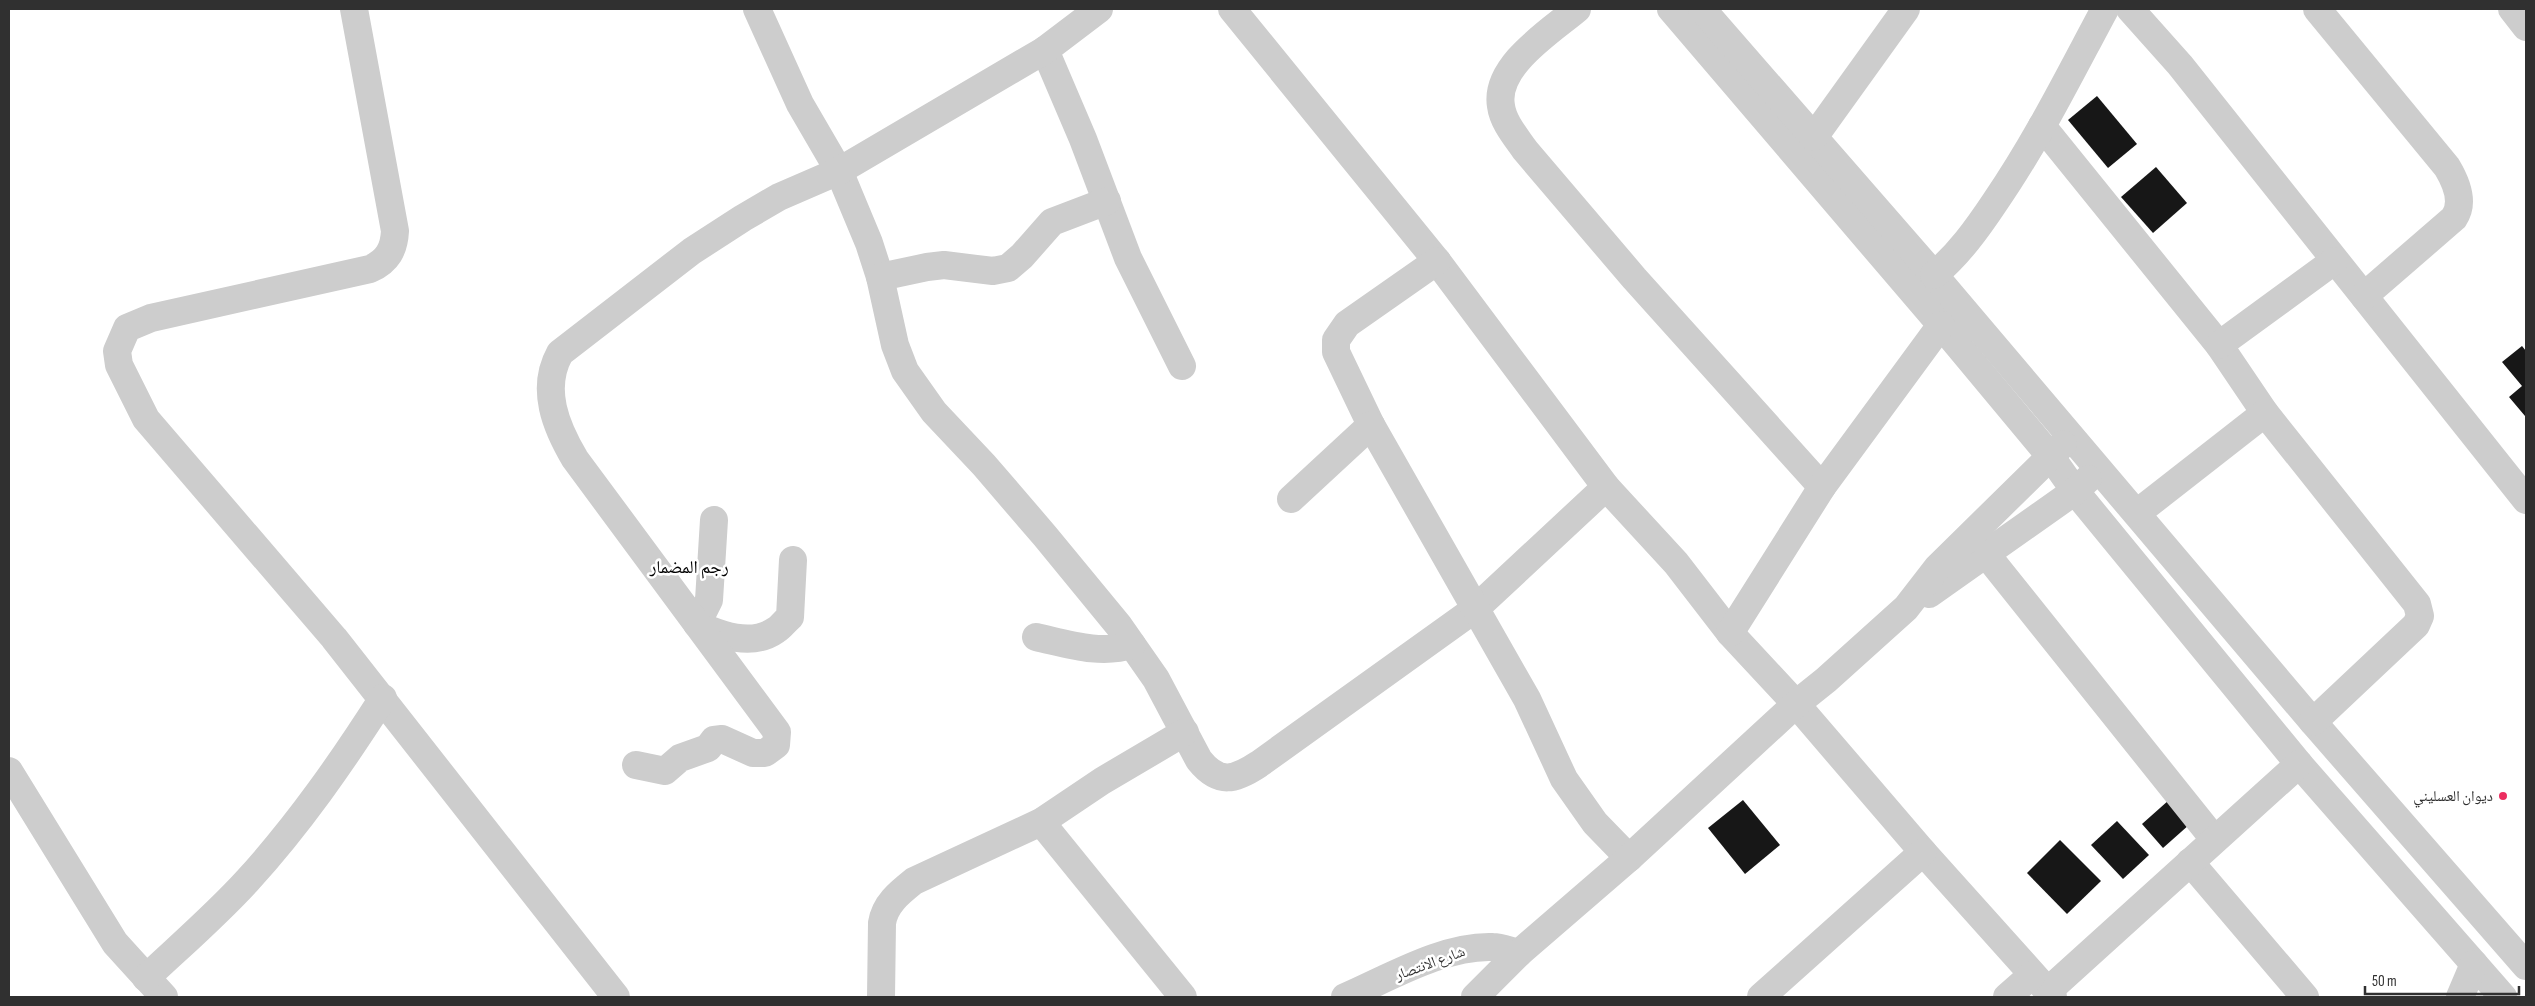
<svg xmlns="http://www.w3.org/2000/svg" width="2535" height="1006" viewBox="0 0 2535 1006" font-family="'Sofia Sans Condensed','Noto Naskh Arabic',sans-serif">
<rect width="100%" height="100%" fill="#fff"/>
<g fill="#171717">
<polygon points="2097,96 2137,144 2108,168 2068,120"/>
<polygon points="2156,167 2187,203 2153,233 2121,197"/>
<polygon points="2522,346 2526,351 2525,416 2509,397 2522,386 2502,362"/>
<polygon points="1743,800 1780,845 1745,874 1708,828"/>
<polygon points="2169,800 2190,824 2163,848 2142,824"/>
<polygon points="2117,821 2149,855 2123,879 2091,845"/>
<polygon points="2060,840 2101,881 2067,914 2027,873"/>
</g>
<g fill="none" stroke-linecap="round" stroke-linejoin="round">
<g stroke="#cdcdcd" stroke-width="28">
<path d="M 354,9 L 395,231 C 394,249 388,261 370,269 L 151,318 L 127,328 L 117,351 L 119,365 L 146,419 L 334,638 L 616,997"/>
<path d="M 757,9 L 800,104 L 839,171 L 869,243 L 880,277 L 895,345 L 905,371 L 934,412 L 984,465 L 1045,536 L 1119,626 L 1156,679 L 1199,760 C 1219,785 1235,780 1259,764 L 1475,609 L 1606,487"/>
<polyline points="1232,9 1437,261 1606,487 1676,563 1730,633 1796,704 1923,852 2053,997"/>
<path d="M 1577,9 C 1551,31 1494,66 1501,106 C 1503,122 1516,137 1525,150 L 1634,278 L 1822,487"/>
<polyline points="1671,9 1941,325 2051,457 2075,491 2299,764 2503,997"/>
<polyline points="1702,9 1934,275 2313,722 2526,966"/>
<polyline points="2130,9 2180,65 2526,500"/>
<path d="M 2317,9 L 2447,167 C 2456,182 2465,202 2454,218 L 2364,296"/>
<polyline points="2512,9 2526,27"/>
<polyline points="1045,50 1083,139 1128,258 1182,366"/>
<polyline points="2042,126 2219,345 2265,413 2417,604 2420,616 2416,625 2313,722"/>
<polyline points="1814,137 1906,9"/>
<polyline points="1437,261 1347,324 1336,340 1336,352 1371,425 1527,699 1564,779 1595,823 1629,858"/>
<path d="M 1934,275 C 1959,254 1977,229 1995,202 C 2037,141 2070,74 2105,9"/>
<polyline points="880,277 927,267 944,265 993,271 1008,268 1022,256 1052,222 1107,201"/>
<polyline points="2219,345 2334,261"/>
<polyline points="1291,499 1371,425"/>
<polyline points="2137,513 2265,413"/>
<path d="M 714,520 L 709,600 L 697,624 C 721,636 752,647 776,630 C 781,627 785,621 790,617 L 793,560"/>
<polyline points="1986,554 2214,839"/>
<polyline points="1929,594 2075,491 2088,479"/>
<polyline points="1730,633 1822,487 1941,325"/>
<path d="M 1036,637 C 1068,644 1100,655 1132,645"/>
<path d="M 636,765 L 665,771 L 680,758 L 708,748 L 714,740 L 722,739 L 753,753 L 765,753 L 776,745 L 777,732 L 575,459 C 556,427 540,389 560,353 L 692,251 L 743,218 L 779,197 L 839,171 L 1045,50 L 1099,9"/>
<polyline points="9,771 115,943 164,997"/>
<polyline points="1041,822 1183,997"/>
<polyline points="2190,862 2305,997"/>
<path d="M 146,978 C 180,946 216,915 247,881 C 299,824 342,762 383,698"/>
<polyline points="2048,991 2299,764"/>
<path d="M 881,997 L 882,923 C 885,904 899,893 914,881 L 1041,822 L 1102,781 L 1185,732"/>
<path d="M 1345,997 C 1389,978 1444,945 1493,947 C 1501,947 1510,951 1519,953"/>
<polyline points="1475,997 1519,953 1629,858 1796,704 1826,680 1906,608 1937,568 2063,444"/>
<polyline points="1761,997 1923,852"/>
<polyline points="2007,997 2032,975"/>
<polyline points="2460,997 2474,964"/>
</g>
</g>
<circle fill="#ec2d60" stroke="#fff" stroke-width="2" cx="2503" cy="796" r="5"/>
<g text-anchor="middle" stroke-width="5" stroke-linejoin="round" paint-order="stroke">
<g font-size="15" fill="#303030" stroke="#fff" text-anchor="end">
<text x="2493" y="801">ديوان العسليني</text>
</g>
<g font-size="15" fill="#303030" stroke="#fff">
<text transform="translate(1430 963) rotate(-20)" y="5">شارع الانتصار</text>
</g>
<g font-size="18" fill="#000" stroke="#fff">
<text x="689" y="573">رجم المضمار</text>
</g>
</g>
<rect width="2535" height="1006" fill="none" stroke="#303030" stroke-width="20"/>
<path d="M2365 986v8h154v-8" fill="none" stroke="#303030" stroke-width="2.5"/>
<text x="2372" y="986" font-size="15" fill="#303030" stroke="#ffffff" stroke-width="4" paint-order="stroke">50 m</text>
</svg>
